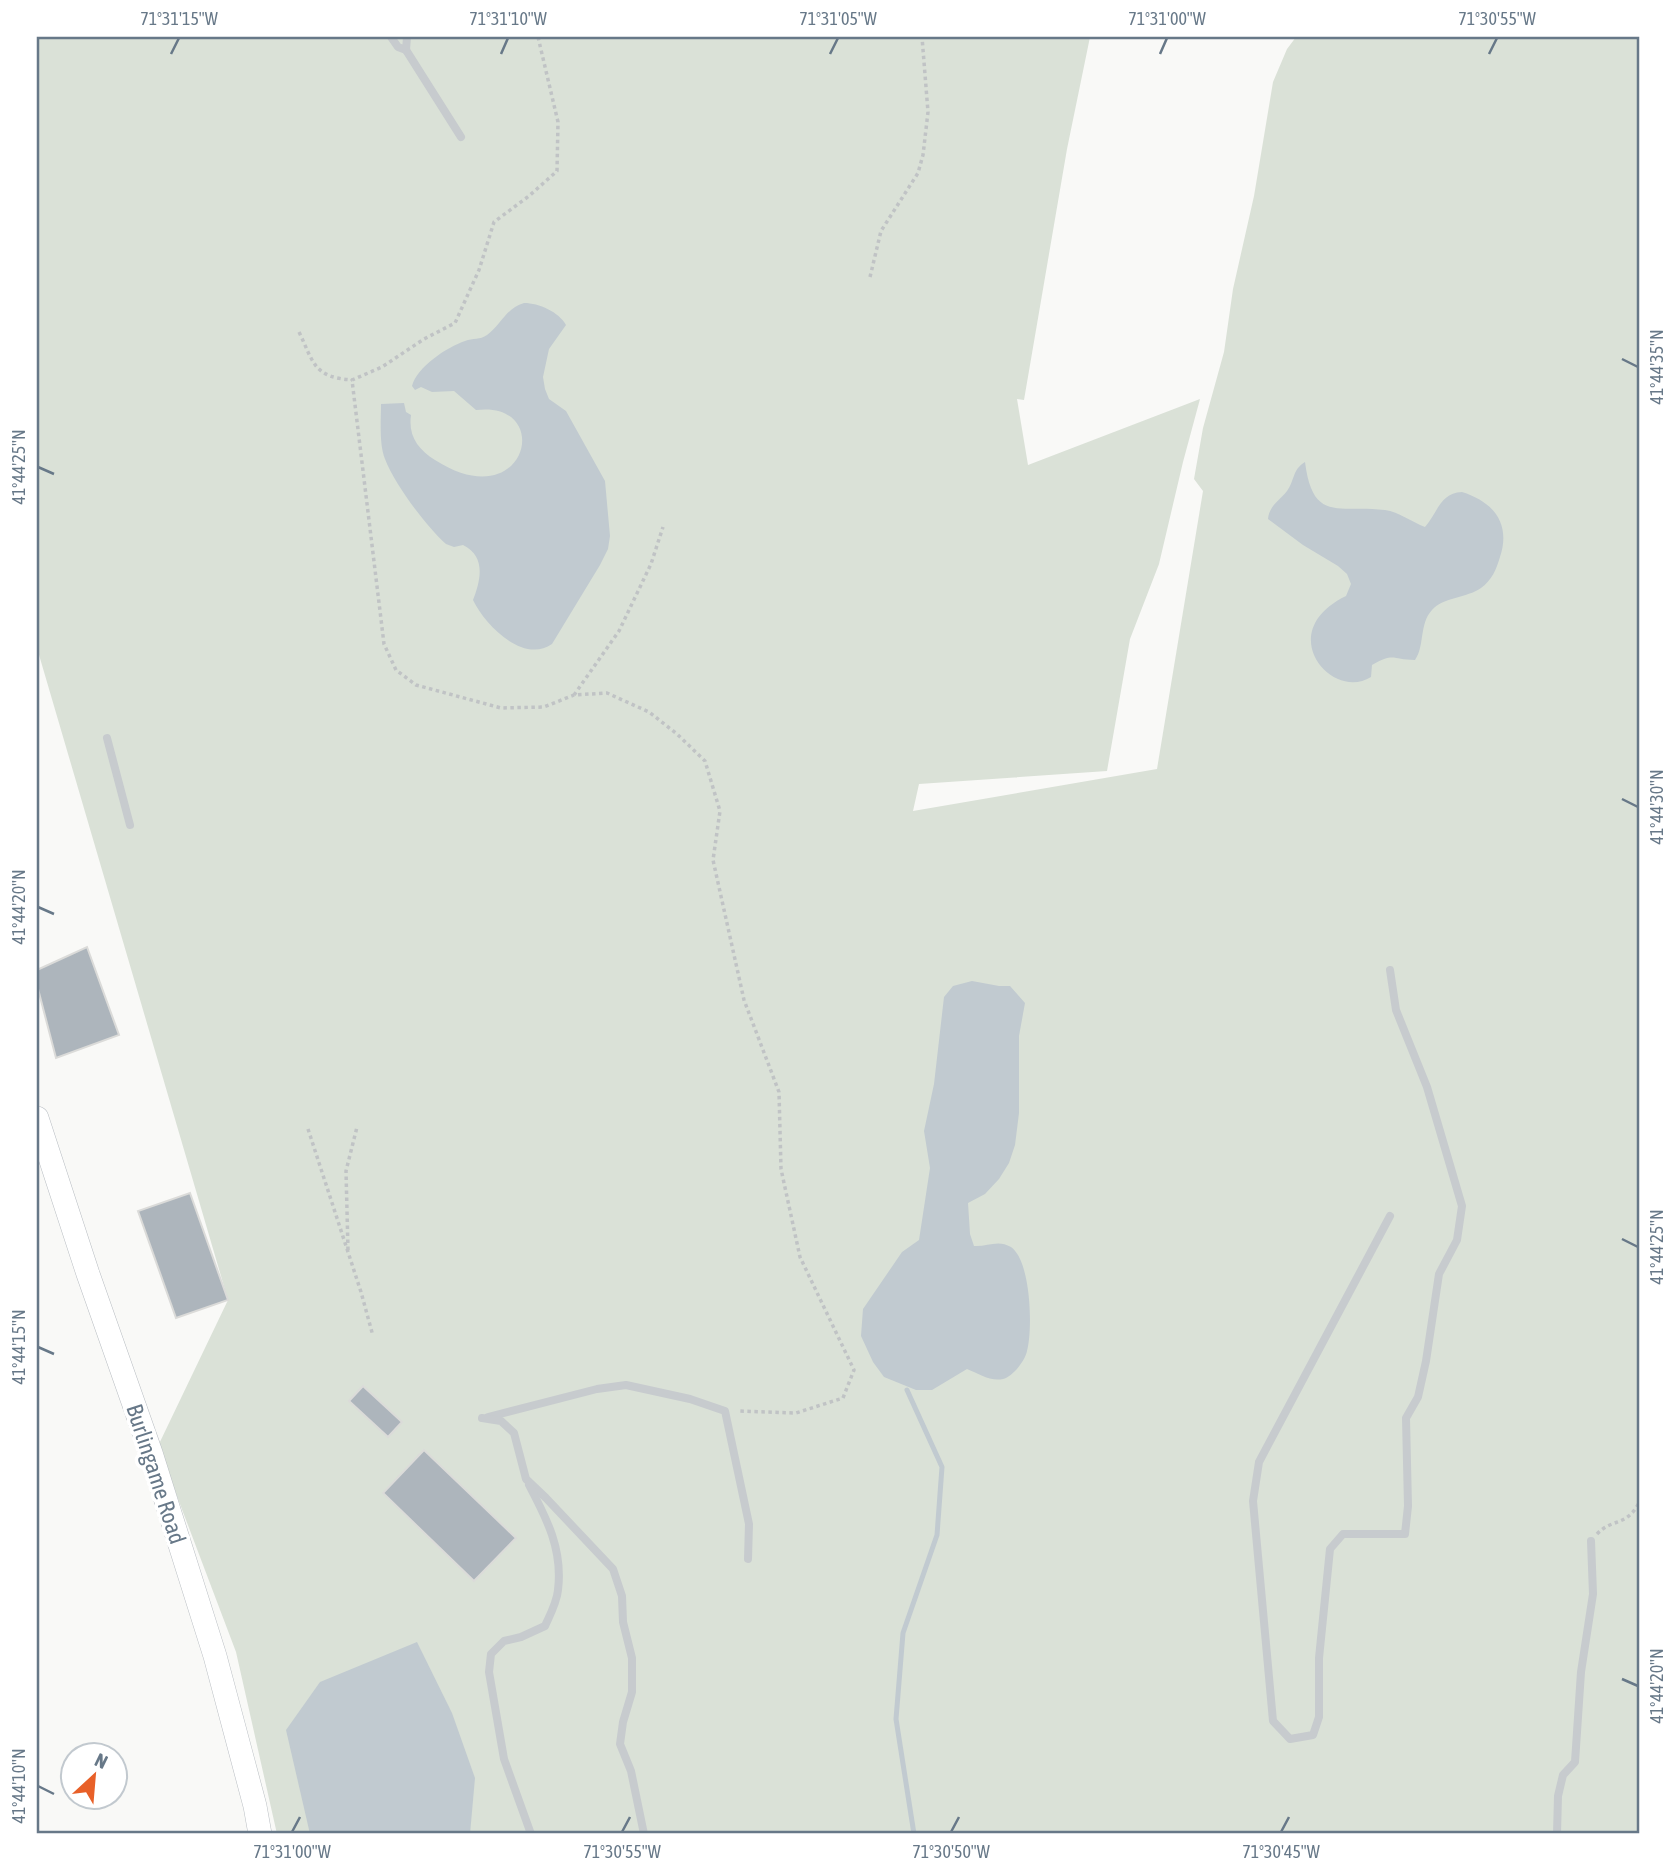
<svg xmlns="http://www.w3.org/2000/svg" width="1676" height="1871" viewBox="0 0 1676 1871" font-family="'Asap Condensed',sans-serif">
<rect width="100%" height="100%" fill="#f9f9f7"/>
<polygon fill="#dae1d7" points="37,37 1090,37 1067,149 1024,400 1017,399 1028,465 1200,399 1183,462 1159,564 1130,639 1107,771 919,784 913,811 1157,769 1203,491 1194,479 1203,428 1224,352 1233,289 1254,196 1273,82 1287,49 1296,37 1639,37 1639,1834 277,1834 236,1652 158,1446 228,1300 37,648"/>
<g fill="#c1cad0">
<path d="M 524,303 C 539,303 559,312 566,325 L 549,349 L 543,377 L 545,389 L 549,399 L 566,411 L 605,481 L 610,536 L 608,549 L 600,565 L 552,644 C 523,664 485,625 473,600 C 481,580 486,556 463,545 L 454,547 L 446,544 C 426,526 395,485 385,459 C 379,444 381,421 381,404 L 404,403 L 406,412 L 411,415 C 408,436 418,449 435,460 C 527,519 555,400 476,410 L 454,391 L 432,392 L 421,387 L 415,390 L 412,386 C 417,367 447,347 465,341 C 473,338 480,340 487,335 C 501,325 506,308 524,303 Z"/>
<path d="M 1305,462 C 1313,524 1339,504 1385,510 C 1399,512 1412,522 1425,527 C 1438,512 1440,493 1462,492 C 1494,502 1511,524 1500,557 C 1496,570 1492,580 1481,588 C 1467,598 1443,597 1432,610 C 1419,624 1425,646 1415,660 C 1392,660 1395,652 1372,665 L 1371,677 C 1332,702 1272,632 1346,596 L 1351,584 L 1347,574 L 1338,566 L 1303,545 L 1268,519 C 1269,506 1280,500 1287,491 C 1295,480 1292,470 1305,462 Z"/>
<path d="M 972,981 L 999,986 L 1010,986 L 1025,1003 L 1019,1036 L 1019,1113 L 1015,1145 L 1009,1163 L 999,1179 L 985,1194 L 968,1203 L 970,1234 L 974,1246 C 987,1247 998,1239 1011,1247 C 1031,1261 1033,1329 1027,1351 C 1025,1361 1013,1376 1003,1379 C 991,1382 977,1373 967,1369 L 932,1390 L 916,1390 L 884,1377 L 873,1362 L 861,1336 L 863,1309 L 902,1252 L 919,1240 L 930,1168 L 924,1131 L 934,1084 L 944,997 L 953,986 Z"/>
<polygon points="417,1642 452,1713 475,1778 470,1834 310,1834 286,1730 320,1682"/>
</g>
<g fill="none" stroke-linecap="round" stroke-linejoin="round">
<polyline stroke="#c1cad0" stroke-width="5" points="907,1390 942,1467 937,1535 903,1633 896,1719 914,1834"/>
</g>
<g fill="#adb5bc" stroke="#dbdbd9" stroke-width="2">
<polygon points="87,947 119,1035 56,1058 37,985 37,970"/>
<polygon points="190,1193 228,1300 176,1318 138,1211"/>
<polygon points="363,1386 402,1422 388,1437 349,1401"/>
<polygon points="424,1450 516,1538 474,1581 383,1493"/>
</g>
<g fill="none" stroke-linecap="round" stroke-linejoin="round">
<g stroke="#b9bec3" stroke-width="24">
<polyline id="secondary" points="37,1118 88,1274 151,1453 215,1656 255,1806 260,1834"/>
</g>
<g stroke="#c0c3c5" stroke-width="3.5" stroke-dasharray="3.5 3.5" stroke-linecap="butt">
<polyline points="538,37 558,122 557,171 529,196 494,222 479,270 455,323 424,339 382,367 352,380 384,644 396,670 416,685 501,708 544,707 574,695 607,693 649,712 677,734 705,761 720,811 713,860 744,1000 779,1092 781,1169 800,1257 854,1370 843,1398 796,1413 738,1411"/>
<polyline points="870,277 881,231 918,173 923,155 928,112 922,37"/>
<path d="M 299,332 C 314,363 313,377 352,380"/>
<polyline points="574,695 619,631 651,564 663,527"/>
<polyline points="308,1129 361,1292 373,1336"/>
<polyline points="348,1250 346,1171 357,1127"/>
<path d="M 1597,1534 C 1612,1518 1626,1527 1639,1503"/>
</g>
<g stroke="#c7cbce" stroke-width="8">
<polyline points="391,37 398,47 406,50 461,137"/>
<polyline points="406,50 407,37"/>
<polyline points="107,738 130,825"/>
<polyline points="1390,970 1396,1010 1427,1087 1462,1206 1457,1240 1439,1274 1426,1361 1418,1397 1406,1418 1408,1506 1405,1534 1343,1534 1330,1549 1319,1658 1319,1717 1313,1735 1290,1739 1273,1721 1253,1501 1259,1462 1390,1216"/>
<polyline points="488,1417 597,1389 626,1385 690,1399 725,1411 749,1524 748,1559"/>
<polyline points="482,1418 501,1421 514,1433 526,1479 546,1498 613,1569 622,1596 623,1622 632,1658 632,1692 623,1722 620,1744 631,1771 644,1834"/>
<path d="M 529,1485 C 547,1519 563,1550 558,1590 C 557,1602 550,1615 545,1626 L 521,1637 L 504,1641 L 491,1654 L 489,1672 L 504,1759 L 531,1834"/>
<polyline points="1557,1834 1558,1796 1563,1775 1575,1762 1581,1672 1593,1594 1591,1541"/>
</g>
<use href="#secondary" stroke="#fff" stroke-width="23"/>
</g>
<path fill="none" stroke="#677888" stroke-width="2.5" d="M 171,54 L 179,38M 501,54 L 508,38M 830,54 L 838,38M 1160,54 L 1167,38M 1489,54 L 1497,38M 1622,359 L 1638,367M 38,467 L 54,474M 1622,799 L 1638,807M 38,907 L 54,914M 1622,1239 L 1638,1247M 38,1347 L 54,1354M 1622,1679 L 1638,1686M 38,1786 L 54,1794M 292,1832 L 300,1817M 622,1832 L 630,1817M 951,1832 L 959,1817M 1281,1832 L 1289,1817"/>
<g text-anchor="middle" stroke-width="7" stroke-linejoin="round" paint-order="stroke">
<g font-size="23" fill="#677888" stroke="#fff">
<text transform="translate(156 1474) rotate(72)" y="8">Burlingame Road</text>
</g>
</g>
<rect width="1676" height="1871" fill="none" stroke="#ffffff" stroke-width="77"/>
<g transform="translate(94 1776) rotate(26)"><circle r="33" fill="#ffffff" stroke="#c2c9cf" stroke-width="2"/>
<path d="M0-5L12 26L0 18L-12 26Z" fill="#e86028"/>
<text y="-10" font-size="19" font-weight="bold" text-anchor="middle" fill="#677888">N</text>
</g>
<rect x="38" y="38" width="1600" height="1794" fill="none" stroke="#677888" stroke-width="2.5"/>
<g font-size="18" text-anchor="middle" fill="#677888">
<text x="179" y="25">71°31'15"W</text>
<text x="508" y="25">71°31'10"W</text>
<text x="838" y="25">71°31'05"W</text>
<text x="1167" y="25">71°31'00"W</text>
<text x="1497" y="25">71°30'55"W</text>
<text transform="translate(1657 367) rotate(-90)" y="6">41°44'35"N</text>
<text transform="translate(19 467) rotate(-90)" y="6">41°44'25"N</text>
<text transform="translate(1657 807) rotate(-90)" y="6">41°44'30"N</text>
<text transform="translate(19 907) rotate(-90)" y="6">41°44'20"N</text>
<text transform="translate(1657 1247) rotate(-90)" y="6">41°44'25"N</text>
<text transform="translate(19 1347) rotate(-90)" y="6">41°44'15"N</text>
<text transform="translate(1657 1686) rotate(-90)" y="6">41°44'20"N</text>
<text transform="translate(19 1786) rotate(-90)" y="6">41°44'10"N</text>
<text x="292" y="1858">71°31'00"W</text>
<text x="622" y="1858">71°30'55"W</text>
<text x="951" y="1858">71°30'50"W</text>
<text x="1281" y="1858">71°30'45"W</text>
</g>
</svg>
